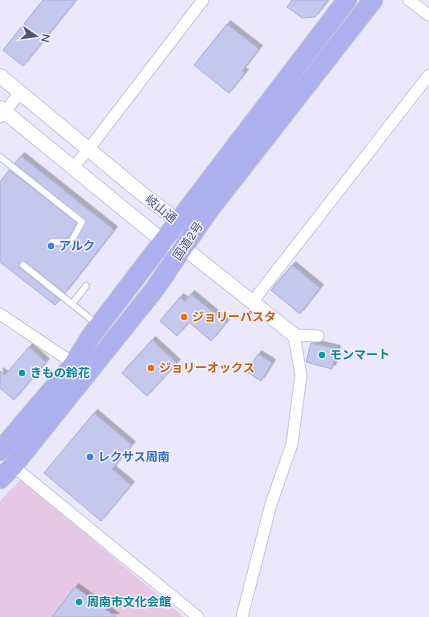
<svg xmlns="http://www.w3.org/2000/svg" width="429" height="617" viewBox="0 0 429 617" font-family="Mulish,'Noto Sans JP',sans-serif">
<defs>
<filter id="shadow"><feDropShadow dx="3.5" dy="-3.5" stdDeviation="0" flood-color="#0004"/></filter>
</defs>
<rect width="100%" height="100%" fill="#eae8fa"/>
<polygon fill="#e6c8e4" points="21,479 184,617 0,617 0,501"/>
<g fill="#c3c8ec" stroke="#a6addd" filter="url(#shadow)">
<polygon points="43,0 76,0 23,66 3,50"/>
<polygon points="292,0 328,0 315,17 302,18 287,7"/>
<polygon points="227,24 259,49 242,71 245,73 229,93 194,65"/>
<polygon points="21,156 114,230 65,293 26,262 19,263 20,268 60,300 55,305 0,262 0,182 9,170 77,223 68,238 50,239 48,242 50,246 73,245 86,221 15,163"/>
<polygon points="292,265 320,288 300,314 271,290"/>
<polygon points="191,294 226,323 211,341 189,322 177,336 160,321 180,297 185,301"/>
<polygon points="152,340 177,363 147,396 122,373"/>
<polygon points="311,343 337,349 332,369 306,362"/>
<polygon points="29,347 46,362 14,400 0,388 0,371 5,375"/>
<polygon points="258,354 272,363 261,381 247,372"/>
<polygon points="94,413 132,445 112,469 131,485 101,521 44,473"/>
<polygon points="75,587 116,617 52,617"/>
</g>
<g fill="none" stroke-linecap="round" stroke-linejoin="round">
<g stroke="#c5c6de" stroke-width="8">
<g id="service">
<polyline points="0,157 82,222 71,242 52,242"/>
<polyline points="23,265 97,324"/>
<polyline points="72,304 86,286"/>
</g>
</g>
<g stroke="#c5c6de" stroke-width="13">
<g id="minor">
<polyline points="409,0 429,15"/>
<polyline points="0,117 20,93"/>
<polyline points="74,166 88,150 203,0"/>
<polyline points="253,301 429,75"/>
<polyline points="0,314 64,357 73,365"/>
<polyline points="13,466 198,617"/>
<polyline points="242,617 271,504 292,444 301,375 294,335 318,336"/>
</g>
</g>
<g stroke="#c5c6de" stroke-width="16">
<g id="tertiary">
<polyline points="0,76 140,192 179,222 180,230"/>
<polyline points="0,108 164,242 184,248 294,335"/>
</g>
</g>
<g stroke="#c7c9d2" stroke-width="21">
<g id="trunk">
<polyline points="0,451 73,365 91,336 347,0"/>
<polyline points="0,479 13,466 154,290 209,210 373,0"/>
</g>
</g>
<use href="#service" stroke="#fff" stroke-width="5.5"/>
<use href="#minor" stroke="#fff" stroke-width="11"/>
<use href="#tertiary" stroke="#fff" stroke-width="14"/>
<use href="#trunk" stroke="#acb0ef" stroke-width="19"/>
</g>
<g fill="#3f7fe0" stroke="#f0eefd" stroke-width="1.5">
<circle cx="51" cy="246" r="4"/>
<circle cx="90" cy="457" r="4"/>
</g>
<g fill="#e8710a" stroke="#f0eefd" stroke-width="1.5">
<circle cx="184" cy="317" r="4"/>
<circle cx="151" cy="368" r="4"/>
</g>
<g fill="#0f9aa8" stroke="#f0eefd" stroke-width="1.5">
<circle cx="322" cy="355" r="4"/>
<circle cx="22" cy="373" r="4"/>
<circle cx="79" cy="602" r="4"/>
</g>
<g text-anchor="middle" stroke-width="3" stroke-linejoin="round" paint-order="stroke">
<g font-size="12" fill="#4f5571" stroke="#f0eefd">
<text transform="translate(161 209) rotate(39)" y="4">岐山通</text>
<text transform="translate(188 241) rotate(-56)" y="4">国道2号</text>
</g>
<g font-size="12" font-weight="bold" fill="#366cbe" stroke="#f0eefd" text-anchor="start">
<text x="59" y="250">アルク</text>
<text x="98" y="461">レクサス周南</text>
</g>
<g font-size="12" font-weight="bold" fill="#c56008" stroke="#f0eefd" text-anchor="start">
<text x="192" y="321">ジョリーパスタ</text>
<text x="159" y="372">ジョリーオックス</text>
</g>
<g font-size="12" font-weight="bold" fill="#0d838f" stroke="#f0eefd" text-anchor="start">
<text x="330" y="359">モンマート</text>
<text x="30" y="377">きもの鈴花</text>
<text x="87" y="606">周南市文化会館</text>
</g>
</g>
<g transform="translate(36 36) rotate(103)" stroke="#f0eefd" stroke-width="3" paint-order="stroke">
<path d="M0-3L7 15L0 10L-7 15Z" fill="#4f5571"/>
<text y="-6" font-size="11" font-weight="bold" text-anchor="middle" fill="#4f5571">N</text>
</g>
</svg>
